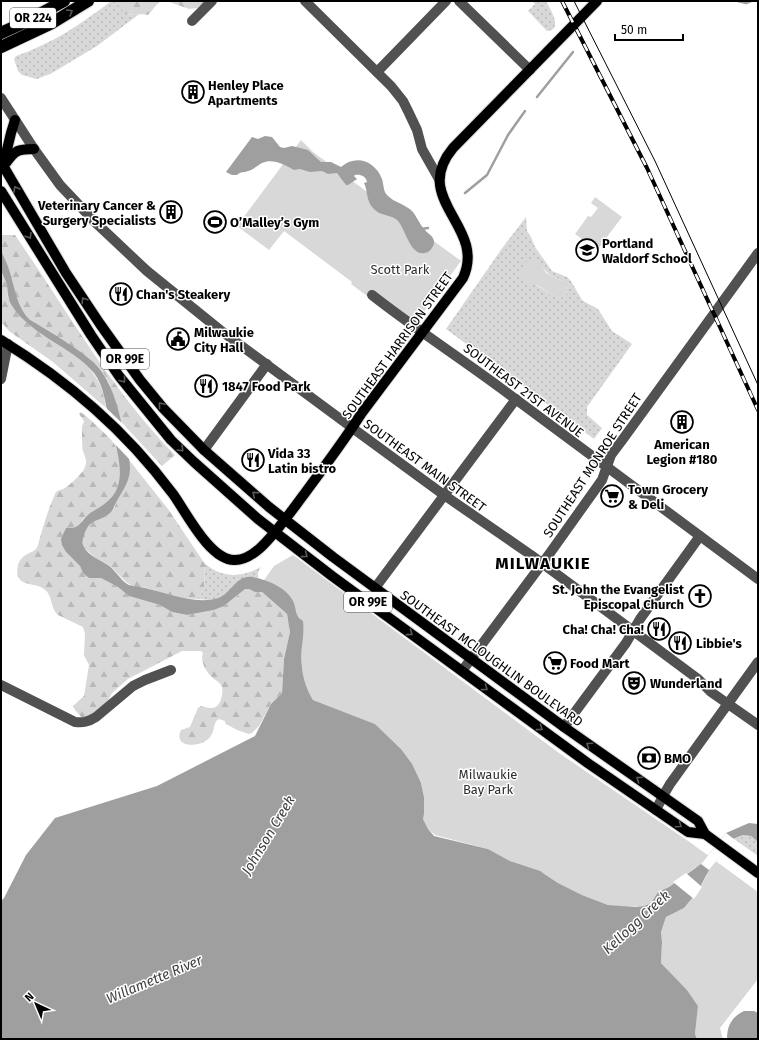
<svg xmlns="http://www.w3.org/2000/svg" width="759" height="1040" viewBox="0 0 759 1040" font-family="'Fira Sans',sans-serif">
<defs>
<pattern id="grass-dots" width="8" height="8" patternUnits="userSpaceOnUse"><rect width="8" height="8" fill="#d8d8d8"/><path d="M2 2h.1M6 6h.1" fill="none" stroke="#b8b8b8" stroke-width="1.8" stroke-linecap="round"/></pattern>
<pattern id="forest-firs" width="22" height="20" patternUnits="userSpaceOnUse"><rect width="22" height="20" fill="#d8d8d8"/><path d="M5 1l3.5 6h-7zM16 11l3.5 6h-7z" fill="#b8b8b8"/></pattern>
</defs>
<rect width="100%" height="100%" fill="#fff"/>
<g fill="url(#grass-dots)" fill-rule="evenodd">
<path d="M 111,1 L 116,1 L 130,15 L 138,15 L 97,46 L 52,73 L 37,79 L 22,75 L 18,71 L 14,59 L 16,56 C 51,44 82,24 111,1 Z"/>
<path d="M 532,1 L 546,1 C 550,9 564,30 547,31 L 528,11 L 535,4 Z"/>
<path d="M 526,217 L 527,231 L 531,237 L 535,247 L 552,271 L 567,277 L 571,281 L 582,300 L 585,302 L 598,309 L 612,331 L 632,344 L 587,407 L 587,415 L 602,428 L 594,439 L 446,329 L 503,247 ZM 543,267 C 550,280 560,275 567,287 L 566,294 L 560,298 L 550,294 L 535,284 Z"/>
<path d="M 205,564 C 223,578 241,578 261,567 L 258,572 L 258,578 C 235,574 238,587 222,596 C 214,601 206,600 197,599 L 204,590 Z"/>
<polygon points="743,835 751,836 758,842 758,856 734,839"/>
</g>
<g fill="url(#forest-firs)">
<path d="M 116,1 L 161,1 C 156,4 153,10 148,15 C 146,15 144,14 142,14 C 140,14 138,15 136,15 C 127,16 119,9 116,1 Z"/>
<polygon points="167,1 206,1 198,8 189,9"/>
<path d="M 1,235 L 15,235 C 67,310 111,390 175,455 L 162,466 L 122,423 L 109,383 L 102,371 L 89,359 L 29,319 C 16,305 14,287 8,268 C 6,263 2,257 1,251 C 0,246 1,240 1,235 Z"/>
<path d="M 1,269 L 7,286 L 8,297 L 11,305 L 25,321 C 44,335 83,356 95,376 C 102,386 104,396 106,408 L 53,362 L 9,331 L 4,325 L 1,323 Z"/>
<path d="M 80,412 C 85,414 113,440 115,445 C 121,458 124,480 116,492 C 110,503 99,507 90,513 C 80,519 82,528 69,527 L 66,552 L 80,566 L 83,573 L 96,578 L 101,578 L 118,587 L 129,596 L 160,605 L 172,612 L 187,615 L 214,610 L 224,606 L 238,595 L 241,591 L 245,589 L 249,589 L 255,592 L 262,592 L 287,614 L 290,632 L 284,659 L 282,693 L 271,704 L 259,726 L 252,733 L 249,734 L 237,730 L 226,724 L 225,721 L 219,719 C 213,721 215,732 210,737 C 202,748 172,749 181,730 L 190,727 L 198,708 L 201,706 C 210,709 218,710 221,699 C 222,696 223,690 222,687 C 220,682 216,681 213,678 C 206,672 200,662 203,653 L 201,651 L 182,651 L 128,679 L 112,693 L 108,701 L 93,714 L 83,719 L 75,710 L 73,706 L 84,696 L 89,665 L 84,655 L 85,634 L 83,627 L 58,615 C 50,608 53,595 44,589 C 37,583 21,586 18,576 C 16,570 18,561 23,557 C 27,553 32,553 36,549 C 39,545 39,539 41,534 C 45,521 49,507 55,494 C 57,490 61,490 65,488 C 70,485 79,476 83,471 C 88,462 86,459 83,451 C 82,449 82,429 82,427 C 82,425 84,423 84,421 L 79,414 Z"/>
<polygon points="129,460 168,509 205,564 204,590 197,599 179,598 143,587 135,587 127,583 109,565 97,559 83,547 82,542 86,529 89,524 98,519 107,516 113,510 129,476"/>
</g>
<g fill="#d8d8d8">
<polygon points="301,140 313,152 461,261 411,329 351,284 352,282 284,231 269,250 237,226"/>
<polygon points="595,197 622,217 597,250 575,234 588,216 591,217 598,208 591,203"/>
<polygon points="530,259 536,260 543,267 546,273 566,283 567,290 564,297 560,298 550,294 539,286 535,284 531,284 520,277 524,263"/>
<path d="M 293,555 L 559,753 L 691,843 L 758,892 L 758,979 L 720,1028 L 723,1039 L 697,1039 L 695,1034 L 698,1006 L 687,990 L 661,963 L 662,942 L 661,932 L 666,917 L 684,908 L 698,891 L 707,875 L 696,867 L 669,887 L 658,892 L 651,903 L 644,906 L 625,907 L 608,905 L 582,895 L 558,883 L 545,874 L 510,861 L 488,849 L 435,835 L 428,829 L 423,819 L 424,813 L 424,797 L 421,783 L 401,749 L 375,724 L 313,700 C 299,679 301,655 303,631 L 287,629 L 290,613 L 262,583 L 274,566 Z"/>
</g>
<g fill="#9f9f9f">
<path d="M 265,136 L 272,137 L 280,147 L 284,148 L 292,146 L 308,150 L 321,162 L 331,162 L 341,167 C 356,154 375,161 382,179 C 384,185 383,192 388,196 C 394,202 404,204 411,210 C 417,216 419,224 425,230 C 428,234 434,236 434,242 C 434,246 431,250 428,252 C 410,260 406,228 397,220 C 390,214 379,216 373,208 C 366,201 368,191 364,183 L 367,182 C 366,176 360,174 355,175 L 354,176 L 357,179 L 348,185 L 346,185 L 337,173 L 328,174 L 322,171 L 310,172 L 300,169 L 294,170 C 285,165 273,158 262,163 C 258,165 253,170 248,171 C 244,173 241,171 237,175 L 232,175 L 226,172 L 252,137 L 258,139 Z"/>
<path d="M 1,251 C 6,261 11,273 13,284 C 17,298 19,308 29,319 C 48,331 91,355 102,372 C 115,391 120,416 125,438 C 127,449 132,465 129,476 C 127,486 120,494 116,503 C 114,506 114,508 112,511 C 102,523 89,516 84,536 C 83,539 81,543 84,547 C 89,556 100,560 108,565 C 115,570 120,579 127,584 C 133,587 138,586 145,588 C 167,593 195,605 218,598 C 232,593 236,574 253,577 C 267,580 286,587 293,601 C 297,609 294,616 303,621 C 304,630 303,638 302,646 C 300,665 303,684 313,700 L 375,724 L 401,749 L 412,764 L 421,783 L 424,797 L 424,814 L 423,819 L 428,829 L 434,836 L 488,849 L 510,861 L 540,871 L 558,883 L 582,895 L 608,905 L 635,907 L 644,906 L 651,903 L 658,892 L 669,887 L 701,864 L 726,833 L 749,823 L 758,824 L 758,842 L 751,836 L 743,835 L 733,839 L 709,870 L 698,891 L 684,908 L 666,917 L 661,932 L 662,942 L 661,963 L 687,990 L 698,1006 L 695,1034 L 697,1039 L 1,1039 L 1,901 L 4,898 L 26,855 L 55,818 L 157,786 L 255,736 L 271,704 L 282,693 L 284,659 L 290,632 L 287,614 L 262,592 L 255,592 L 249,589 L 245,589 L 224,606 L 214,610 L 187,615 L 172,612 L 160,605 L 129,596 L 118,587 L 101,578 L 89,578 L 83,573 L 80,566 L 66,552 L 62,545 L 61,539 L 66,528 C 69,527 73,528 75,527 C 81,525 85,516 90,513 C 98,508 106,504 112,497 C 129,477 114,442 109,419 C 105,403 104,386 94,373 C 71,346 32,336 12,306 C 8,300 8,294 7,286 C 6,280 2,275 1,269 C 0,264 1,257 1,251 Z"/>
<path d="M 744,1011 L 754,1011 L 758,1013 L 758,1039 L 727,1039 C 727,1025 732,1017 744,1011 Z"/>
</g>
<g fill="#fff">
<polygon points="104,406 125,426 131,461 112,441"/>
<polygon points="726,833 734,839 709,870 701,864"/>
<polygon points="686,873 702,887 694,899 673,882"/>
</g>
<g fill="none" stroke-linecap="round" stroke-linejoin="round">
<g stroke="#9f9f9f" stroke-width="2.5">
<polyline points="738,1 746,3 751,1"/>
<polyline points="537,97 573,52"/>
<polyline points="465,193 487,175 508,135 525,111"/>
<polyline points="421,229 428,228"/>
</g>
<g stroke="#dbdbdb" stroke-width="12">
<g id="major">
<polyline points="1,162 66,273 100,324 140,380 163,408 204,450 269,507 333,557 564,727 698,821 705,834 758,873"/>
<path d="M 6,163 C 15,150 18,149 34,149"/>
<polyline points="3,166 11,133 15,120"/>
<polyline points="1,191 91,335 119,376 171,440 194,462 258,519 332,576 589,764 688,832 705,834"/>
<path d="M 1,340 C 69,382 125,430 173,494 C 186,512 210,561 235,560 C 244,560 252,555 259,549 C 275,535 292,510 305,493 C 324,467 344,441 361,414 L 463,278 C 487,226 410,200 453,148 L 597,1"/>
</g>
</g>
<g stroke="#dbdbdb" stroke-width="14">
<g id="highway">
<polyline points="1,33 23,23 64,1"/>
<polyline points="1,47 52,23 88,1"/>
</g>
</g>
<g stroke="#515151" stroke-width="10">
<polyline points="305,1 391,86 403,101 408,111 417,130 422,149 439,179"/>
<polyline points="459,1 530,70"/>
<polyline points="192,21 212,1"/>
<polyline points="377,72 446,1"/>
<polyline points="1,98 34,149 60,185 95,222 147,271 220,330 362,435 444,495 531,555 698,679 711,692 758,725"/>
<path d="M 372,295 C 414,328 459,357 502,389 C 587,452 672,516 758,579"/>
<polyline points="1,379 8,344"/>
<polyline points="204,450 267,364"/>
<polyline points="375,588 516,399"/>
<polyline points="462,671 550,553 602,480 611,455 623,439 758,253"/>
<path d="M 1,685 L 75,722 C 83,723 88,722 96,717 L 133,686 L 145,680 L 171,670"/>
<polyline points="564,727 626,643 640,619 700,536"/>
<polyline points="656,810 663,796 670,784 758,662"/>
</g>
<use href="#major" stroke="#000" stroke-width="10"/>
<use href="#highway" stroke="#000" stroke-width="12"/>
<polyline stroke="#000" stroke-width="1" points="574,1 655,161 758,385"/>
<g stroke="#000" stroke-width="4">
<polyline id="rail" points="562,1 647,168 758,410"/>
</g>
<use href="#rail" stroke="#fff" stroke-width="2.5" stroke-dasharray="8" stroke-linecap="butt"/>
</g>
<defs><path id="oneway-chevron" d="M-2-3.5L2.5 0L-2 3.5" fill="none" stroke-width="1.6" stroke-linecap="round" stroke-linejoin="round"/></defs>
<g stroke="#595959">
<use href="#oneway-chevron" transform="translate(70 12) rotate(-30)"/>
<use href="#oneway-chevron" transform="translate(16 189) rotate(-120)"/>
<use href="#oneway-chevron" transform="translate(29 236) rotate(58)"/>
<use href="#oneway-chevron" transform="translate(84 300) rotate(-123)"/>
<use href="#oneway-chevron" transform="translate(123 380) rotate(52)"/>
<use href="#oneway-chevron" transform="translate(161 405) rotate(-130)"/>
<use href="#oneway-chevron" transform="translate(181 449) rotate(45)"/>
<use href="#oneway-chevron" transform="translate(255 494) rotate(-140)"/>
<use href="#oneway-chevron" transform="translate(305 555) rotate(37)"/>
<use href="#oneway-chevron" transform="translate(410 633) rotate(36)"/>
<use href="#oneway-chevron" transform="translate(485 688) rotate(36)"/>
<use href="#oneway-chevron" transform="translate(540 728) rotate(36)"/>
<use href="#oneway-chevron" transform="translate(589 745) rotate(-145)"/>
<use href="#oneway-chevron" transform="translate(639 779) rotate(-146)"/>
<use href="#oneway-chevron" transform="translate(679 825) rotate(35)"/>
</g>
<defs>
<g id="building-ring" transform="scale(1.15)"><circle r="9.5" fill="#fff" stroke="#000" stroke-width="1.5"/><path d="M-4-6H4V6H1V3H-1V6H-4ZM-2.5-4.3h1.7v1.8h-1.7ZM.8-4.3h1.7v1.8H.8ZM-2.5-1h1.7V.8h-1.7ZM.8-1h1.7V.8H.8Z" fill="#000"/></g>
<g id="stadium-ring" transform="scale(1.15)"><circle r="9.5" fill="#fff" stroke="#000" stroke-width="1.5"/><path d="M0-5a6.5 5 0 1 0 0 10a6.5 5 0 1 0 0-10ZM-3.5-1.8h7v3.6h-7Z" fill="#000"/></g>
<g id="school-ring" transform="scale(1.15)"><circle r="9.5" fill="#fff" stroke="#000" stroke-width="1.5"/><path d="M0-5L7-2L0 1L-7-2ZM-4 1L0 2.5L4 1V4Q0 6-4 4Z" fill="#000"/></g>
<g id="restaurant-ring" transform="scale(1.15)"><circle r="9.5" fill="#fff" stroke="#000" stroke-width="1.5"/><path d="M-5-6h1v4h1v-4h1v4h1v-4h1v5L-1.5 .5V6h-2V.5L-5-1ZM5-6V6H3V1.5H1.5Q1.5-4 5-6Z" fill="#000"/></g>
<g id="civic-ring" transform="scale(1.15)"><circle r="9.5" fill="#fff" stroke="#000" stroke-width="1.5"/><path d="M-.6-6.5H3V-4.5H.6V-3L4-1V1h2V6H-6V1h2V-1L-.6-3ZM-1.2 2.5V6h2.4V2.5Z" fill="#000"/></g>
<g id="supermarket-ring" transform="scale(1.15)"><circle r="9.5" fill="#fff" stroke="#000" stroke-width="1.5"/><path d="M-6-5.5h2.5l.6 2H6L4.5 2H-2.5L-4.4-4H-6ZM-1.5 3.2a1.3 1.3 0 1 0 .1 0ZM3 3.2a1.3 1.3 0 1 0 .1 0Z" fill="#000"/></g>
<g id="church-ring" transform="scale(1.15)"><circle r="9.5" fill="#fff" stroke="#000" stroke-width="1.5"/><path d="M-1.2-6h2.4v3.5h3.3v2.4h-3.3V6h-2.4V-.1h-3.3v-2.4h3.3Z" fill="#000"/></g>
<g id="theatre-ring" transform="scale(1.15)"><circle r="9.5" fill="#fff" stroke="#000" stroke-width="1.5"/><path d="M-5-5.5Q0-4 5-5.5V0Q5 5 0 6Q-5 5-5 0ZM-3.3-2.5H-1v1.5H-3.3ZM1-2.5H3.3v1.5H1ZM-2.8 1Q0 5.5 2.8 1Z" fill="#000"/></g>
<g id="bank-ring" transform="scale(1.15)"><circle r="9.5" fill="#fff" stroke="#000" stroke-width="1.5"/><path d="M-6-4H6V4H-6ZM0-2.3a2.3 2.3 0 1 0 0 4.6a2.3 2.3 0 1 0 0-4.6Z" fill="#000"/></g>
</defs>
<g fill-rule="evenodd">
<use href="#building-ring" x="193" y="92"/>
<use href="#building-ring" x="171" y="212"/>
<use href="#stadium-ring" x="215" y="222"/>
<use href="#school-ring" x="587" y="250"/>
<use href="#restaurant-ring" x="121" y="294"/>
<use href="#civic-ring" x="178" y="339"/>
<use href="#restaurant-ring" x="206" y="386"/>
<use href="#building-ring" x="682" y="422"/>
<use href="#restaurant-ring" x="253" y="460"/>
<use href="#supermarket-ring" x="612" y="496"/>
<use href="#church-ring" x="700" y="596"/>
<use href="#restaurant-ring" x="659" y="629"/>
<use href="#restaurant-ring" x="680" y="643"/>
<use href="#supermarket-ring" x="555" y="663"/>
<use href="#theatre-ring" x="634" y="683"/>
<use href="#bank-ring" x="649" y="758"/>
</g>
<g text-anchor="middle" stroke-width="3" stroke-linejoin="round" paint-order="stroke">
<g fill="#fff" stroke="#4c4c4c" stroke-width="1">
<rect x="10" y="8" width="46" height="20" rx="3"/>
<rect x="101" y="349" width="48" height="20" rx="3"/>
<rect x="344" y="592" width="48" height="20" rx="3"/>
</g>
<g font-size="12" font-weight="bold" fill="#000">
<text x="33" y="22">OR 224</text>
<text x="125" y="363">OR 99E</text>
<text x="368" y="606">OR 99E</text>
</g>
<g font-size="13" font-weight="bold" fill="#000" stroke="#fff" text-anchor="start">
<text x="208" y="90">Henley Place<tspan x="208" dy="15">Apartments</tspan></text>
<text x="156" y="210" text-anchor="end">Veterinary Cancer &amp;<tspan x="156" dy="15">Surgery Specialists</tspan></text>
<text x="230" y="227">O’Malley’s Gym</text>
<text x="602" y="248">Portland<tspan x="602" dy="15">Waldorf School</tspan></text>
<text x="136" y="299">Chan's Steakery</text>
<text x="194" y="337">Milwaukie<tspan x="194" dy="15">City Hall</tspan></text>
<text x="222" y="391">1847 Food Park</text>
<text x="682" y="449" text-anchor="middle">American<tspan x="682" dy="15">Legion #180</tspan></text>
<text x="268" y="458">Vida 33<tspan x="268" dy="15">Latin bistro</tspan></text>
<text x="628" y="494">Town Grocery<tspan x="628" dy="15">&amp; Deli</tspan></text>
<text x="684" y="594" text-anchor="end">St. John the Evangelist<tspan x="684" dy="15">Episcopal Church</tspan></text>
<text x="644" y="634" text-anchor="end">Cha! Cha! Cha!</text>
<text x="696" y="648">Libbie's</text>
<text x="570" y="668">Food Mart</text>
<text x="650" y="688">Wunderland</text>
<text x="664" y="763">BMO</text>
</g>
<g font-size="13" fill="#2f2f2f" stroke="#fff">
<text x="400" y="274">Scott Park</text>
<text x="488" y="779">Milwaukie<tspan x="488" dy="15">Bay Park</tspan></text>
</g>
<g font-size="13" fill="#000" stroke="#fff">
<text transform="translate(397 345) rotate(-54)" y="5">SOUTHEAST HARRISON STREET</text>
<text transform="translate(524 390) rotate(37)" y="5">SOUTHEAST 21ST AVENUE</text>
<text transform="translate(425 465) rotate(36)" y="5">SOUTHEAST MAIN STREET</text>
<text transform="translate(592 465) rotate(-57)" y="5">SOUTHEAST MONROE STREET</text>
<text transform="translate(492 658) rotate(36)" y="5">SOUTHEAST MCLOUGHLIN BOULEVARD</text>
</g>
<g font-size="14" font-style="italic" fill="#404040" stroke="#fff">
<text transform="translate(268 835) rotate(-59)" y="5">Johnson Creek</text>
<text transform="translate(636 922) rotate(-43)" y="5">Kellogg Creek</text>
<text transform="translate(154 979) rotate(-23)" y="5">Willamette River</text>
</g>
<g font-size="17" font-weight="bold" letter-spacing="1" fill="#000" stroke="#fff">
<text x="543" y="569">MILWAUKIE</text>
</g>
</g>
<rect width="759" height="1040" fill="none" stroke="#000000" stroke-width="4"/>
<g transform="translate(36 1004) rotate(316)" stroke="#ffffff" stroke-width="3" paint-order="stroke">
<path d="M0-3L7 15L0 10L-7 15Z" fill="#000000"/>
<text y="-6" font-size="11" font-weight="bold" text-anchor="middle" fill="#000000">N</text>
</g>
<path d="M615 34v6h68v-6" fill="none" stroke="#000000" stroke-width="2"/>
<text x="621" y="34" font-size="12" fill="#000000" stroke="#ffffff" stroke-width="3" paint-order="stroke">50 m</text>
</svg>
